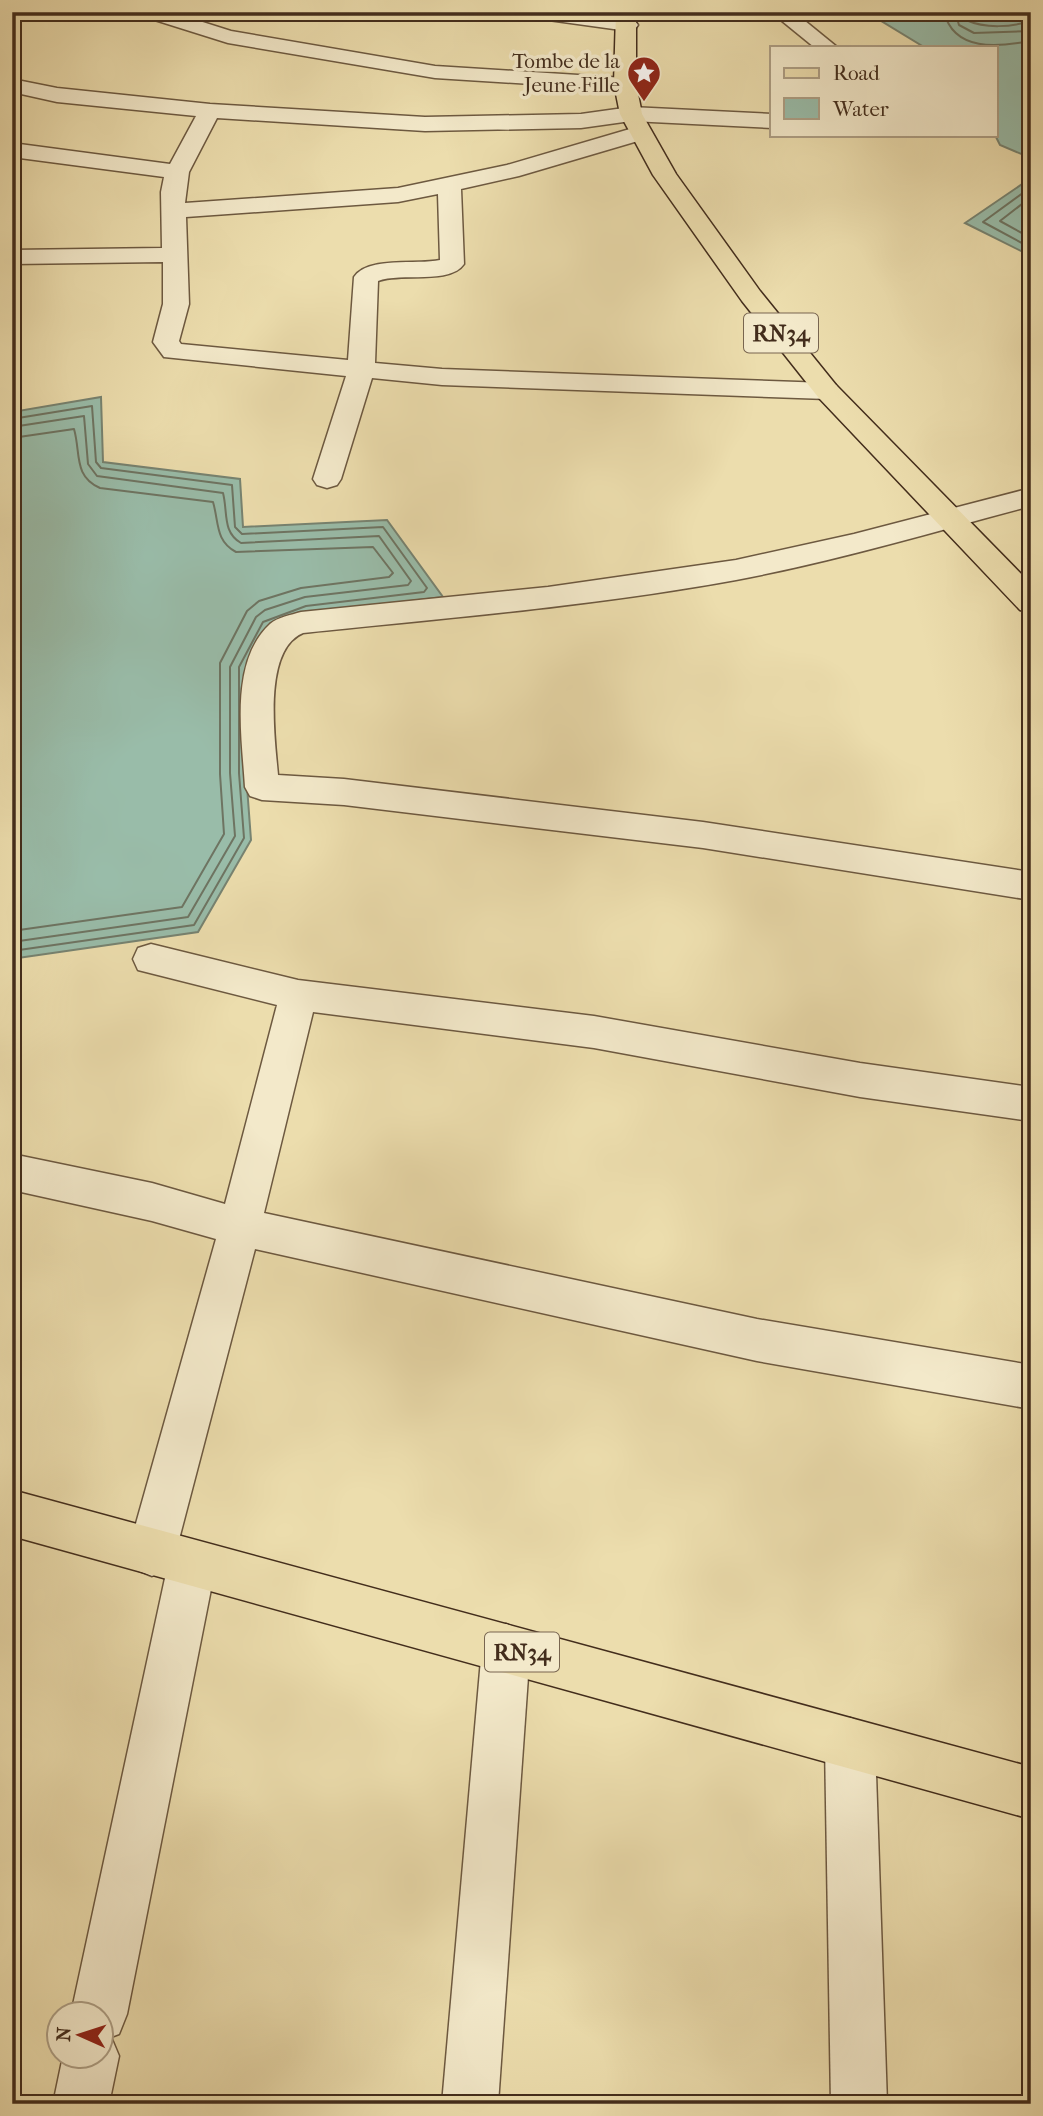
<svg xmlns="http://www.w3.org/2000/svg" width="1043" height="2116" viewBox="0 0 1043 2116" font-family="'IM FELL French Canon',serif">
<rect width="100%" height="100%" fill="#ecddad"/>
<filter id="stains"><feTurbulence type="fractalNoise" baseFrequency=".00286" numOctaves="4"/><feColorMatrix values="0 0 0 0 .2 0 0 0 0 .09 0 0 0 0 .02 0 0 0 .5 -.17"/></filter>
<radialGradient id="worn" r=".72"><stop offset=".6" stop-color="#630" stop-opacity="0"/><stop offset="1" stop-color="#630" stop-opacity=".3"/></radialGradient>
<g fill="#99bca9" stroke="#778371" stroke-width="2">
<polygon points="856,12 966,12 974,17 1031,15 1031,158 1000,145 995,135 996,47 924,47 881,21"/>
<polygon points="1031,178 1031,256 965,223"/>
<polygon points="101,397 103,462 240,479 243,527 387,520 443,597 308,613 269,625 246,667 246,773 251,840 198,932 18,958 12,957 12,412"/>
</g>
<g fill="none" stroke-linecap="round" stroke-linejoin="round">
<g stroke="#6e7462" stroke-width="2">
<path d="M 944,12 C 954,52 998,47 1031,41"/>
<polyline points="955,12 959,25 974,33 1031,31"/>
<path d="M 964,12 L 966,20 C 986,29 1011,27 1031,21"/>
<polyline points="1031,187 983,222 1031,248"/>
<polyline points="1031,197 1000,221 1031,238"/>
<polyline points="12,419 92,406 96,462 101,468 232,485 235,527 242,534 383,527 427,588 424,592 306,606 263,622 239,667 239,773 244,838 194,925 12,951"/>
<path d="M 12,427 L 84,416 L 88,464 L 97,476 L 223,493 C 228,512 222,532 241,543 L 379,536 L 411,581 L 408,585 L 305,597 L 265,610 L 256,617 L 230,667 L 230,773 L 235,836 L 188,917 L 12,942"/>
<path d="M 12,438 L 74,429 C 81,453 73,476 100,488 L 213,502 C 219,522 215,541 236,552 L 373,547 L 393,573 L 389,577 L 301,588 L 259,601 L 247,611 L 220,663 L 220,774 L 224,834 L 182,907 L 12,931"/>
</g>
<g stroke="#6d5940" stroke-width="3">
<g id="street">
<polygon points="139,12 171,12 231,31 435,66 625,78 633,79 636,84 633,89 625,90 435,78 228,43 142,16"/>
<polygon points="524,12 580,12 628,19 635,21 638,25 635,29 628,31 534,18"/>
<polygon points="771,12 794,12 837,47 814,47"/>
<path d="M 12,79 L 57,88 L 210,104 L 425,117 L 581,114 L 631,107 L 772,114 L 772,128 L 631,121 L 581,128 L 425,131 L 217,118 L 189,172 L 185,203 L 398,188 L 507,165 L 640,126 L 648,128 L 651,133 L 648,138 L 519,176 L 461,189 L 464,264 C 450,285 401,272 378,281 L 375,363 L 442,369 L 827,383 L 836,385 L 840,391 L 836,397 L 827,399 L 442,385 L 372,378 L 341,479 L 337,485 L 327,488 L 317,485 L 313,479 L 346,376 L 164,357 L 153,342 L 163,304 L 163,262 L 12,264 L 12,250 L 162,248 L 161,192 L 164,177 L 12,157 L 12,143 L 170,164 L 196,116 L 57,102 L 12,92 ZM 438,194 L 440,260 C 417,265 368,256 354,277 L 348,360 L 181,344 L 179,341 L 189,304 L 186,217 L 398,202 Z"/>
<path d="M 1031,488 L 1031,506 C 933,532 836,561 736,580 C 594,606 447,618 303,633 C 262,650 275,740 278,775 L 344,779 L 703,822 L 1031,872 L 1031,900 L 703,848 L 344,805 L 262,800 L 250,796 L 245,787 C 242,737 229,662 270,624 C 278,617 291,615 301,612 L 548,587 L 736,560 L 854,534 Z"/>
<polygon points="151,944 298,980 594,1016 860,1063 1031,1087 1031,1121 860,1097 594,1048 313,1012 264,1213 757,1319 1031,1365 1031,1409 757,1361 255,1249 177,1547 192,1540 209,1547 216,1564 127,2014 119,2034 111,2037 119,2056 109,2104 53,2104 63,2056 102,2056 102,2014 71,2014 167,1569 152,1576 135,1569 128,1552 216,1239 152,1221 12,1190 12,1154 152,1183 225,1204 277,1005 138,970 133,959 138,948"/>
<polygon points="506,1624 523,1631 530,1648 498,2104 442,2104 482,1648 489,1631"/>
<polygon points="850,1718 868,1725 875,1743 887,2104 831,2104 825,1743 832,1725"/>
</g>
</g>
<g stroke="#432d1c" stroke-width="3">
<g id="primary">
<polygon points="616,12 636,12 636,84 642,114 676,174 760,291 836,385 1031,584 1031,613 1020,610 818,397 742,301 653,175 620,114 614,84"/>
<polygon points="12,1490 1031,1767 1031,1819 12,1536"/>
</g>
</g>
<use href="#street" fill="#f3e9ca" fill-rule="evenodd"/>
<use href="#primary" fill="#ecddad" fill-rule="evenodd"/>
</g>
<defs>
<g id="sight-pin" transform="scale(1.75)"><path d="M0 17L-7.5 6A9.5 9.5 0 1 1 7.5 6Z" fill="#8f2418" stroke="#f3e9ca"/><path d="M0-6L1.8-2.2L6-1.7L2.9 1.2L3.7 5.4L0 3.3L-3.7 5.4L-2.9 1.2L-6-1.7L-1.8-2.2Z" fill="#fff"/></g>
</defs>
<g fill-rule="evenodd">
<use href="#sight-pin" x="644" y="73"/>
</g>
<g text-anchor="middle" stroke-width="7" stroke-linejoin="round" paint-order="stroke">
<g font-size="21" fill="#432d1c" stroke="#f3e9ca" text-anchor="end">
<text x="620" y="68">Tombe de la<tspan x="620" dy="24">Jeune Fille</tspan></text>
</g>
<g fill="#f3e9ca" stroke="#786550" stroke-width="2">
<rect x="744" y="313.5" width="74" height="39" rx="5"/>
<rect x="485" y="1632.5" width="74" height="39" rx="5"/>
</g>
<g font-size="23" font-weight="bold" fill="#432d1c">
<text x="781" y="341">RN34</text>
<text x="522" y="1660">RN34</text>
</g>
</g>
<rect width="1043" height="2116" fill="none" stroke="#ecddad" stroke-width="42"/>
<rect x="14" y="14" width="1015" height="2088" fill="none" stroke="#432d1c" stroke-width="3.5"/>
<rect x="21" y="21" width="1001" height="2074" fill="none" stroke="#432d1c" stroke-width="2"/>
<rect x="770" y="46" width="228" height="91" fill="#f3e9ca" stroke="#ad9e84" stroke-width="2"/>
<rect x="784" y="68" width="35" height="10" fill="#ecddad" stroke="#ad9e84" stroke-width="2"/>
<text x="833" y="80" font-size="21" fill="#432d1c">Road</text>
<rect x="784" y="98" width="35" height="21" fill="#99bca9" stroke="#ad9e84" stroke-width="2"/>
<text x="833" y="116" font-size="21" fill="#432d1c">Water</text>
<g transform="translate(80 2035) rotate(273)"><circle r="33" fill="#f3e9ca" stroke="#ad9e84" stroke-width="2"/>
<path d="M0-5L12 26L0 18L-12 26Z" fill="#8f2418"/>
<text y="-10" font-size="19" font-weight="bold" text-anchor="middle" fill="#432d1c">N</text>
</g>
<rect width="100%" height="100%" filter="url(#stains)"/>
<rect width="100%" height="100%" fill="url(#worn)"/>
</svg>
